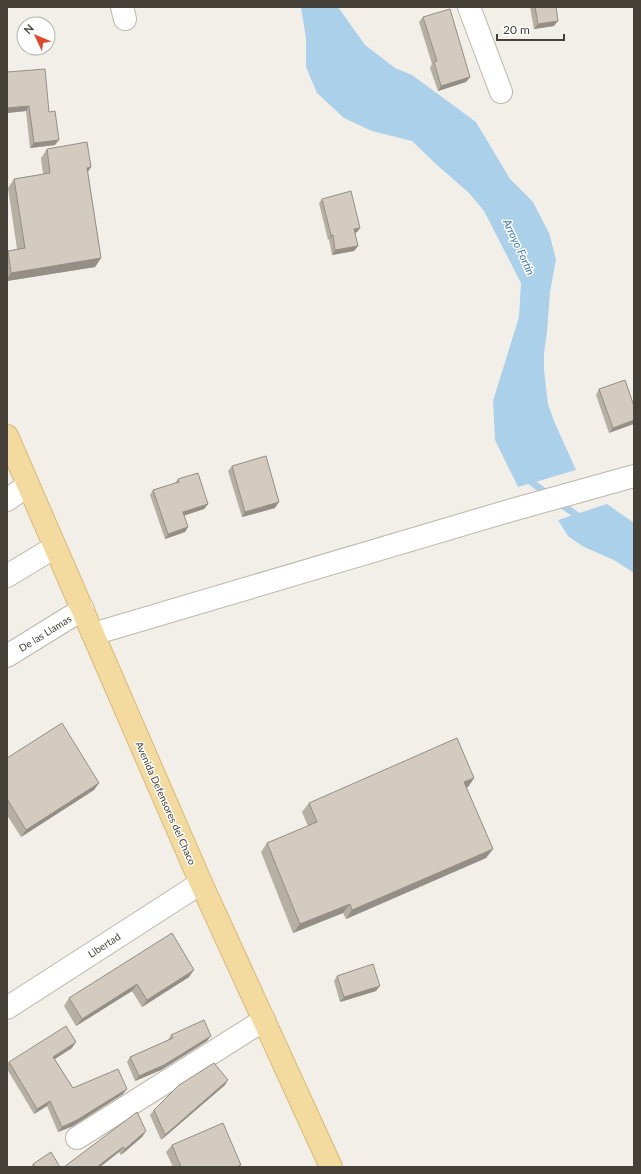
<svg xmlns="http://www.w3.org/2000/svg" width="641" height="1174" viewBox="0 0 641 1174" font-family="Lato,sans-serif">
<rect width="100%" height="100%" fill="#f2efe8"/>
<g fill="#abd0e9">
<polygon points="301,7 338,7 365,45 395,68 412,75 476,122 510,179 533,202 549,233 556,259 550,292 547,332 544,353 544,370 548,404 554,421 576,470 518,487 495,440 493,401 519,317 521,283 484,211 469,193 437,165 412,141 372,131 344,118 317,93 306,67 306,38"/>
<polygon points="607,504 634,523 634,573 614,560 582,546 568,536 558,520"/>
</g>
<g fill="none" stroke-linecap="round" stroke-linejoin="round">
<g stroke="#abd0e9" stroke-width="7">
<polyline points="526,478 550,496"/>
<polyline points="558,502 582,519"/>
</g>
<g stroke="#bdb7ac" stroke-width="24">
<g id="minor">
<polyline points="122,7 125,19"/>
<polyline points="469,7 501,92"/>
<polyline points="7,500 28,485"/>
<polyline points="7,576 55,547"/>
<polyline points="93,634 512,510 634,476"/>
<polyline points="7,656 83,609"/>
<polyline points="7,1008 201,883"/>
<polyline points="77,1138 264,1020"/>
</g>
</g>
<g stroke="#d7b872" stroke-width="24">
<polyline id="major" points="7,436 201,883 331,1167"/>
</g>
<use href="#minor" stroke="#fff" stroke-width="22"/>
<use href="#major" stroke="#f3dba0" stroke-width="22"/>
</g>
<g fill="#b5afa4">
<polygon points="530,7 556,7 554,26 534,29"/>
<polygon points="423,17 470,77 466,82 438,91 430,68 432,64 419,22"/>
<polygon points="7,72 55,145 30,148 26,111 7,113"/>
<polygon points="47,149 91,167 88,172 101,258 95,267 7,281 7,252 8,251 17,249 8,188 14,179 43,174 41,158"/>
<polygon points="322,199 360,228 357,232 355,233 358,246 354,251 332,255 329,239 328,240 319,203"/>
<polygon points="599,389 634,406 609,433 596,395"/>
<polygon points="232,466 275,508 242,517 228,471"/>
<polygon points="178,479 208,504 204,509 184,515 188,527 185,532 165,539 150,495 153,490 175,483"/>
<polygon points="7,758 99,783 94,790 21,837 7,815"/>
<polygon points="474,778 468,787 466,788 493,849 486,858 346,919 343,913 293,933 261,852 267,843 308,826 302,812 309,803"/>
<polygon points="172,933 189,977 142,1007 132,991 76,1026 64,1006 69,998"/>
<polygon points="337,976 376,991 340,1002 334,981"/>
<polygon points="171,1035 207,1041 161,1070 135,1081 127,1062 130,1057 168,1040"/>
<polygon points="72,1048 55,1059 73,1088 123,1094 73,1126 58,1132 47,1106 34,1114 7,1069 7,1065 9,1062"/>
<polygon points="225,1085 161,1140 150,1115 154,1110"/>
<polygon points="146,1131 142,1137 121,1155 119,1152 100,1167 64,1167"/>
<polygon points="172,1145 240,1167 173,1167 166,1152"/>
<polygon points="33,1164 60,1167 31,1167"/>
</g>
<g fill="#948e86">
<polygon points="558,21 554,26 534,29 538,24"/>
<polygon points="470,77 466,82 438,91 441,86"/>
<polygon points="29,106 26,111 7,113 7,108"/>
<polygon points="59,140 55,145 30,148 34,143"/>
<polygon points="91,167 85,176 87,168"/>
<polygon points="360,228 357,232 351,234 354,229"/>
<polygon points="331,235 333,235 328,240"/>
<polygon points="358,246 354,251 332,255 335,250"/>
<polygon points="101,258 95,267 7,281 7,279 11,273"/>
<polygon points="634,420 634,424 609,433 613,428"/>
<polygon points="279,502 275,508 242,517 245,512"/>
<polygon points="208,504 204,509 180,517 183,512"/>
<polygon points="188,527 185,532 165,539 168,534"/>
<polygon points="474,778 468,787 458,791 464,782"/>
<polygon points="99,783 94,790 21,837 26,830"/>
<polygon points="493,849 486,858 346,919 352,910"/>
<polygon points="350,904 343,913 293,933 300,924"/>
<polygon points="194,970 189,977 142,1007 147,1000"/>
<polygon points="137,984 132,991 76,1026 82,1019"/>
<polygon points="380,986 376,991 340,1002 344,997"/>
<polygon points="211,1036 207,1041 161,1070 135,1081 139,1076"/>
<polygon points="76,1042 72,1048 50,1062 53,1057"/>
<polygon points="228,1080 225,1085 161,1140 165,1135"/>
<polygon points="127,1089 123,1094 73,1126 58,1132 62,1127"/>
<polygon points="50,1101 47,1106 34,1114 37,1109"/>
<polygon points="146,1131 142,1137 121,1155 125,1149"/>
<polygon points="123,1147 119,1152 100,1167 97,1167"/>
</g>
<g fill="#d3cbbf" stroke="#948e86">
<polygon points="535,7 556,7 558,21 538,24"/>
<polygon points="450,9 470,77 441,86 434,62 437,61 423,17"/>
<polygon points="45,69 49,112 55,111 59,140 34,143 29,106 7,108 7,72"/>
<polygon points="87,142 91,167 87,168 101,258 11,273 8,251 25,248 14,179 50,173 47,149"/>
<polygon points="351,191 360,228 354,229 358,246 335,250 333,235 331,235 322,199"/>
<polygon points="625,380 634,406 634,420 613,428 599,389"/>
<polygon points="266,456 279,502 245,512 232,466"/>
<polygon points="198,473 208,504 183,512 188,527 168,534 153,490 179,482 178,479"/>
<polygon points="62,723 99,783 26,830 7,799 7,758"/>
<polygon points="457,738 474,778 464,782 493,849 352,910 350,904 300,924 267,843 317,822 309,803"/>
<polygon points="172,933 194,970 147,1000 137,984 82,1019 69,998"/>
<polygon points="373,964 380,986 344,997 337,976"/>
<polygon points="204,1020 211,1036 164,1065 139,1076 130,1057 173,1038 171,1035"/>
<polygon points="66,1026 76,1042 53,1057 73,1088 118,1069 127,1089 77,1120 62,1127 50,1101 37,1109 9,1062"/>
<polygon points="214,1063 228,1080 165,1135 154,1110 179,1085"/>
<polygon points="137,1112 146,1131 125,1149 123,1147 97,1167 64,1167"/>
<polygon points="223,1123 241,1165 236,1167 181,1167 172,1145"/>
<polygon points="51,1152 60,1167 35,1167 33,1164"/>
</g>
<g text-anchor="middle" stroke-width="3" stroke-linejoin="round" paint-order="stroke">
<g font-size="10" fill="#454038" stroke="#fff">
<text transform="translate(45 633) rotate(-32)" y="4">De las Llamas</text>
<text transform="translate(166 803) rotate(66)" y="4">Avenida Defensores del Chaco</text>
<text transform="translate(104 945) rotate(-33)" y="4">Libertad</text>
</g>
<g font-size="11" font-style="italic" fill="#3c7aa6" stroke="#fff">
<text transform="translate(519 247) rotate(65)" y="4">Arroyo Fortín</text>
</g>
</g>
<rect width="641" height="1174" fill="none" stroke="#454038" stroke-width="16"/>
<g transform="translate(36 36) rotate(314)"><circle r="19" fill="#ffffff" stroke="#b5b3af"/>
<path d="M0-3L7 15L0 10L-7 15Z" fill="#e3482f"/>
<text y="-6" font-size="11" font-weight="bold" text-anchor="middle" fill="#454038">N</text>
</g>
<path d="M497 34v6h67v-6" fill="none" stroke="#454038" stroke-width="2"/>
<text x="503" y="34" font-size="12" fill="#454038" stroke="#ffffff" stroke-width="3" paint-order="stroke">20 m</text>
</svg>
